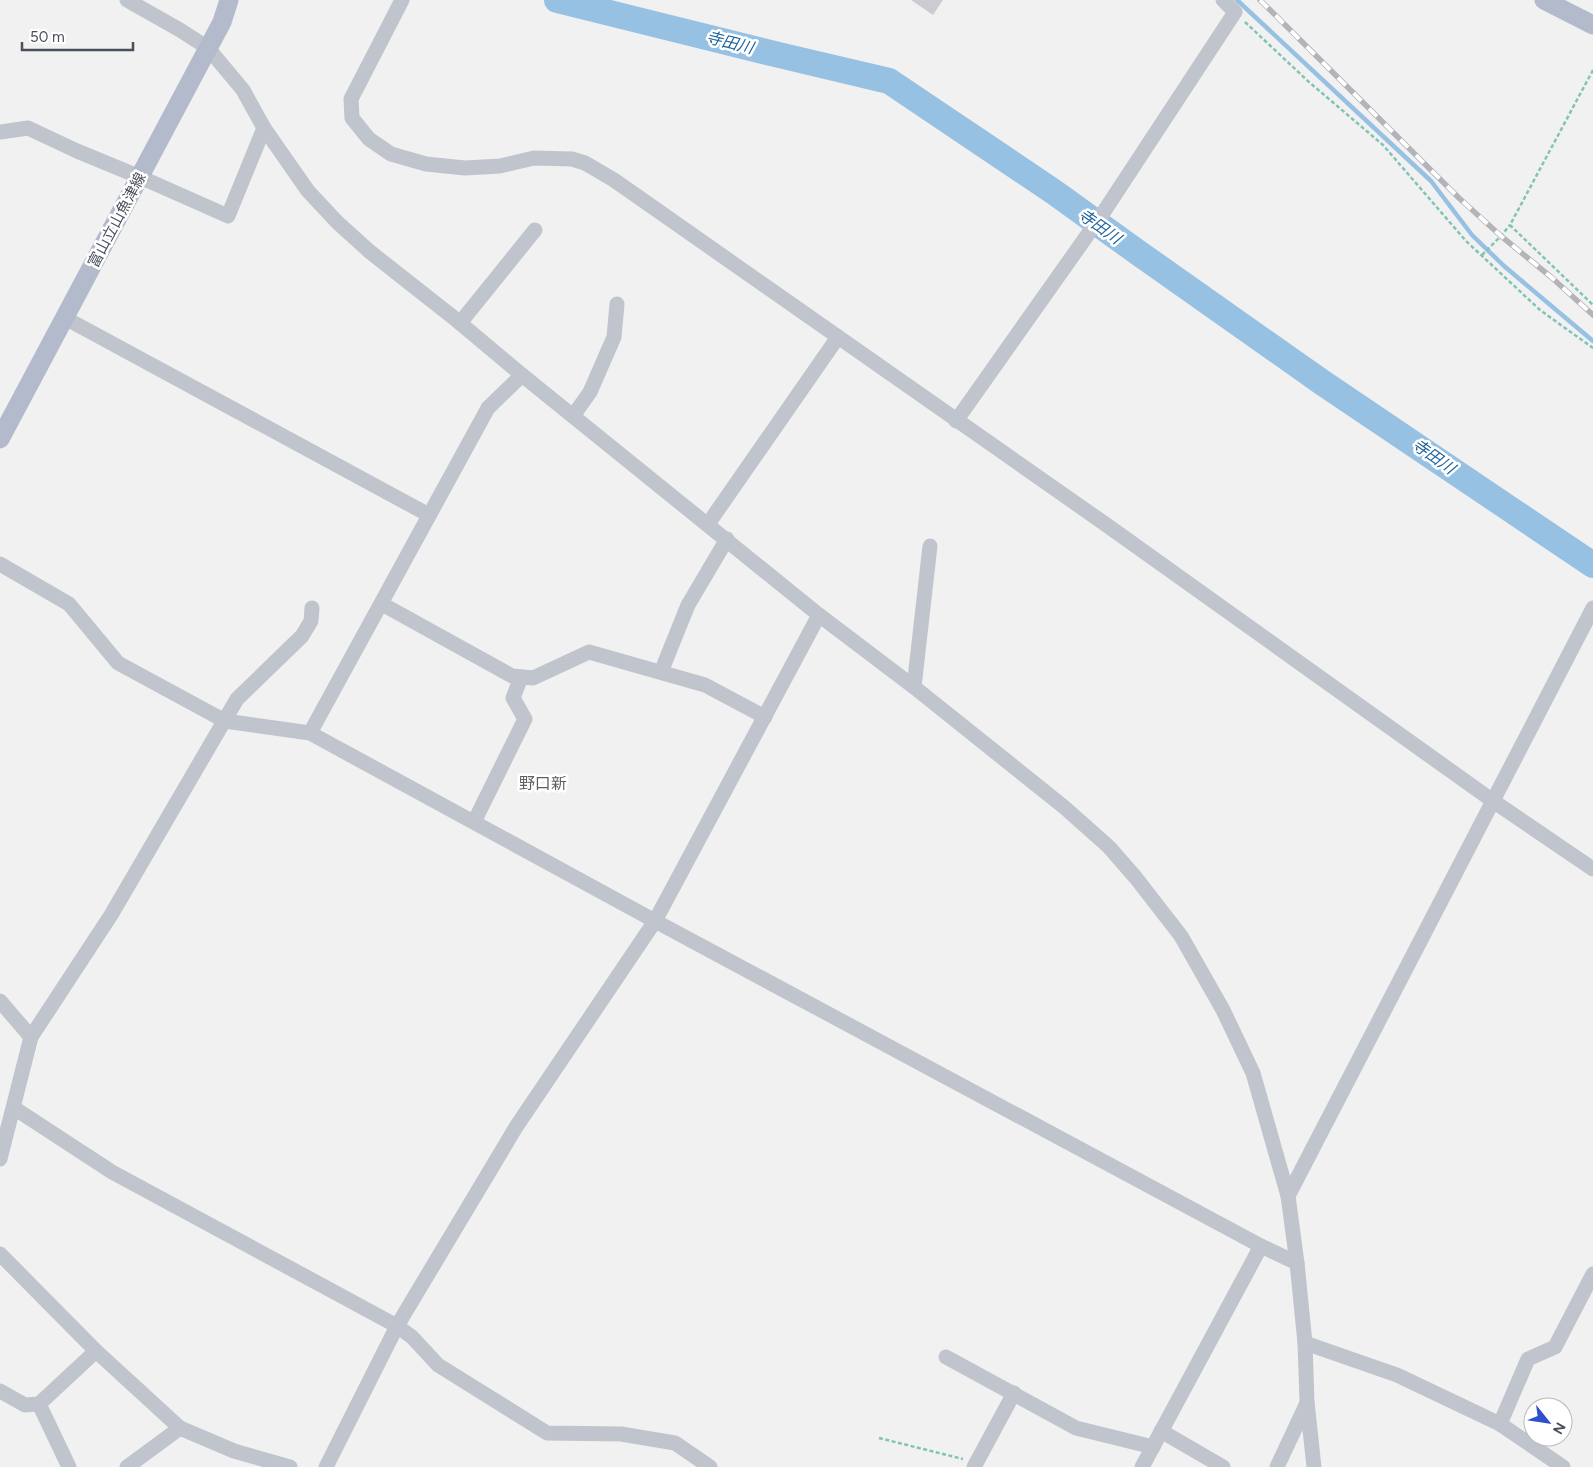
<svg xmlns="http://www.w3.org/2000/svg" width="1593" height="1467" viewBox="0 0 1593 1467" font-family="Figtree,'Noto Sans JP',sans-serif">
<rect width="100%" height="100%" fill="#f2f1f1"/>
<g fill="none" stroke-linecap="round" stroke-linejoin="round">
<polyline stroke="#97c1e2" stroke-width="4.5" points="1237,0 1431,181 1472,235 1504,266 1593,341"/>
<polyline stroke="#97c1e2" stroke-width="26" points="557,0 779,55 889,81 1054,192 1140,254 1323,383 1593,565"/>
</g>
<polygon fill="#cbccd2" points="911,0 943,0 933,15"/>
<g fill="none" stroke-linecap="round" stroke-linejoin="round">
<g stroke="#80c5b3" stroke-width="2.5" stroke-dasharray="4 2.5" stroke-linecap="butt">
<polyline points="1245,22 1309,82 1383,145 1466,241 1540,310 1593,348"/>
<polyline points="1593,70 1510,225 1593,305"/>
<polyline points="1482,255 1501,236 1510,225"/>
<polyline points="879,1438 963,1459"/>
</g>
<g stroke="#c0c5cd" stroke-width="15">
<polyline points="127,0 180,30 208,48 243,90 264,128 308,191 337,222 369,251 454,318 522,375 819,615 914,687 1064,807 1109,847 1136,878 1181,936 1223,1010 1253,1073 1288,1196 1297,1263 1305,1343 1307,1402 1314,1467"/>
<polyline points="402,0 351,99 352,118 369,139 391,154 426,164 465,168 500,166 534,158 572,159 585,163 614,180 1108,526 1493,801 1593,869"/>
<polyline points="0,132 28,128 77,151 140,177 228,216 264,128"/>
<polyline points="65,318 429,515"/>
<polyline points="460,323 535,230"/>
<polyline points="573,416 590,392 614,337 617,304"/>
<polyline points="956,421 1103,213 1235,12 1223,0"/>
<polyline points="708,524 838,337"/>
<polyline points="0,564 69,604 118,663 225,721 310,733 655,921 1261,1246 1297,1263"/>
<polyline points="382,604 512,676 533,678 589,652 705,685 765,717"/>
<polyline points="661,672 688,605 727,539"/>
<polyline points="914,687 930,546"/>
<polyline points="310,733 488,408 522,375"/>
<polyline points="474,822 525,719 513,698 521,677"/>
<polyline points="0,1001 31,1037"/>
<polyline points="14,1108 112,1172 397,1326 412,1337 438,1365 547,1433 621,1434 675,1443 710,1467"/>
<polyline points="0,1159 31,1037 111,915 237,699 302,636 311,621 312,608"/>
<polyline points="1288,1196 1593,608"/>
<polyline points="0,1254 96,1351 180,1428 234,1451 290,1467"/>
<polyline points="1305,1343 1397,1375 1500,1424 1563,1467"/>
<polyline points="946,1357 1076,1428 1153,1447"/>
<polyline points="0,1391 25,1405 39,1404 96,1351"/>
<polyline points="39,1404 69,1467"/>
<polyline points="1500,1424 1528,1359 1555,1347 1593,1274"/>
<polyline points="1161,1431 1223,1467"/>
<polyline points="127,1467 180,1428"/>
<polyline points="326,1467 397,1326 516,1127 655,921 819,615"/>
<polyline points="974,1467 1014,1393"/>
<polyline points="1142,1467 1261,1246"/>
<polyline points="1277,1467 1307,1403"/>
</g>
<g stroke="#b3bacc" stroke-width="19">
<polyline points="1544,0 1593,25"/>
<polyline points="0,439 222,22 229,0"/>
</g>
<g stroke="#b3b4ba" stroke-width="5.5">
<polyline id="rail" points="1260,0 1459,198 1501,236 1551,277 1593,315"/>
</g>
<use href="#rail" stroke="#fff" stroke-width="4" stroke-dasharray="11" stroke-linecap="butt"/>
</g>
<g text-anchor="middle" stroke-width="5" stroke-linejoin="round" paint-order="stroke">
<g font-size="15" fill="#4a4f5c" stroke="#fff">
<text transform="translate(117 220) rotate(-62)" y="5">富山立山魚津線</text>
</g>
<g font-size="16" font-style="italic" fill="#1d649c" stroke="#fff">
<text transform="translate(730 42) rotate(14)" y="6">寺田川</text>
<text transform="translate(1100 226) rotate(35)" y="6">寺田川</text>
<text transform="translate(1434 456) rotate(35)" y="6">寺田川</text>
</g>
<g font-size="16" fill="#5e5f64" stroke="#fff">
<text x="543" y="789">野口新</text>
</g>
</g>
<g transform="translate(1548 1422) rotate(120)"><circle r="24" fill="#ffffff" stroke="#b7b9be"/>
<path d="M0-4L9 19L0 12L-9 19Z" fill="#2f50ce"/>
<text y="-8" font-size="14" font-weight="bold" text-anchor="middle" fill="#4a4f5c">N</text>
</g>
<path d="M22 42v8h111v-8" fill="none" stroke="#4a4f5c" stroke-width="2.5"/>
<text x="30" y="42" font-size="15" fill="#4a4f5c" stroke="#ffffff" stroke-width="4" paint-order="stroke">50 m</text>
</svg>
